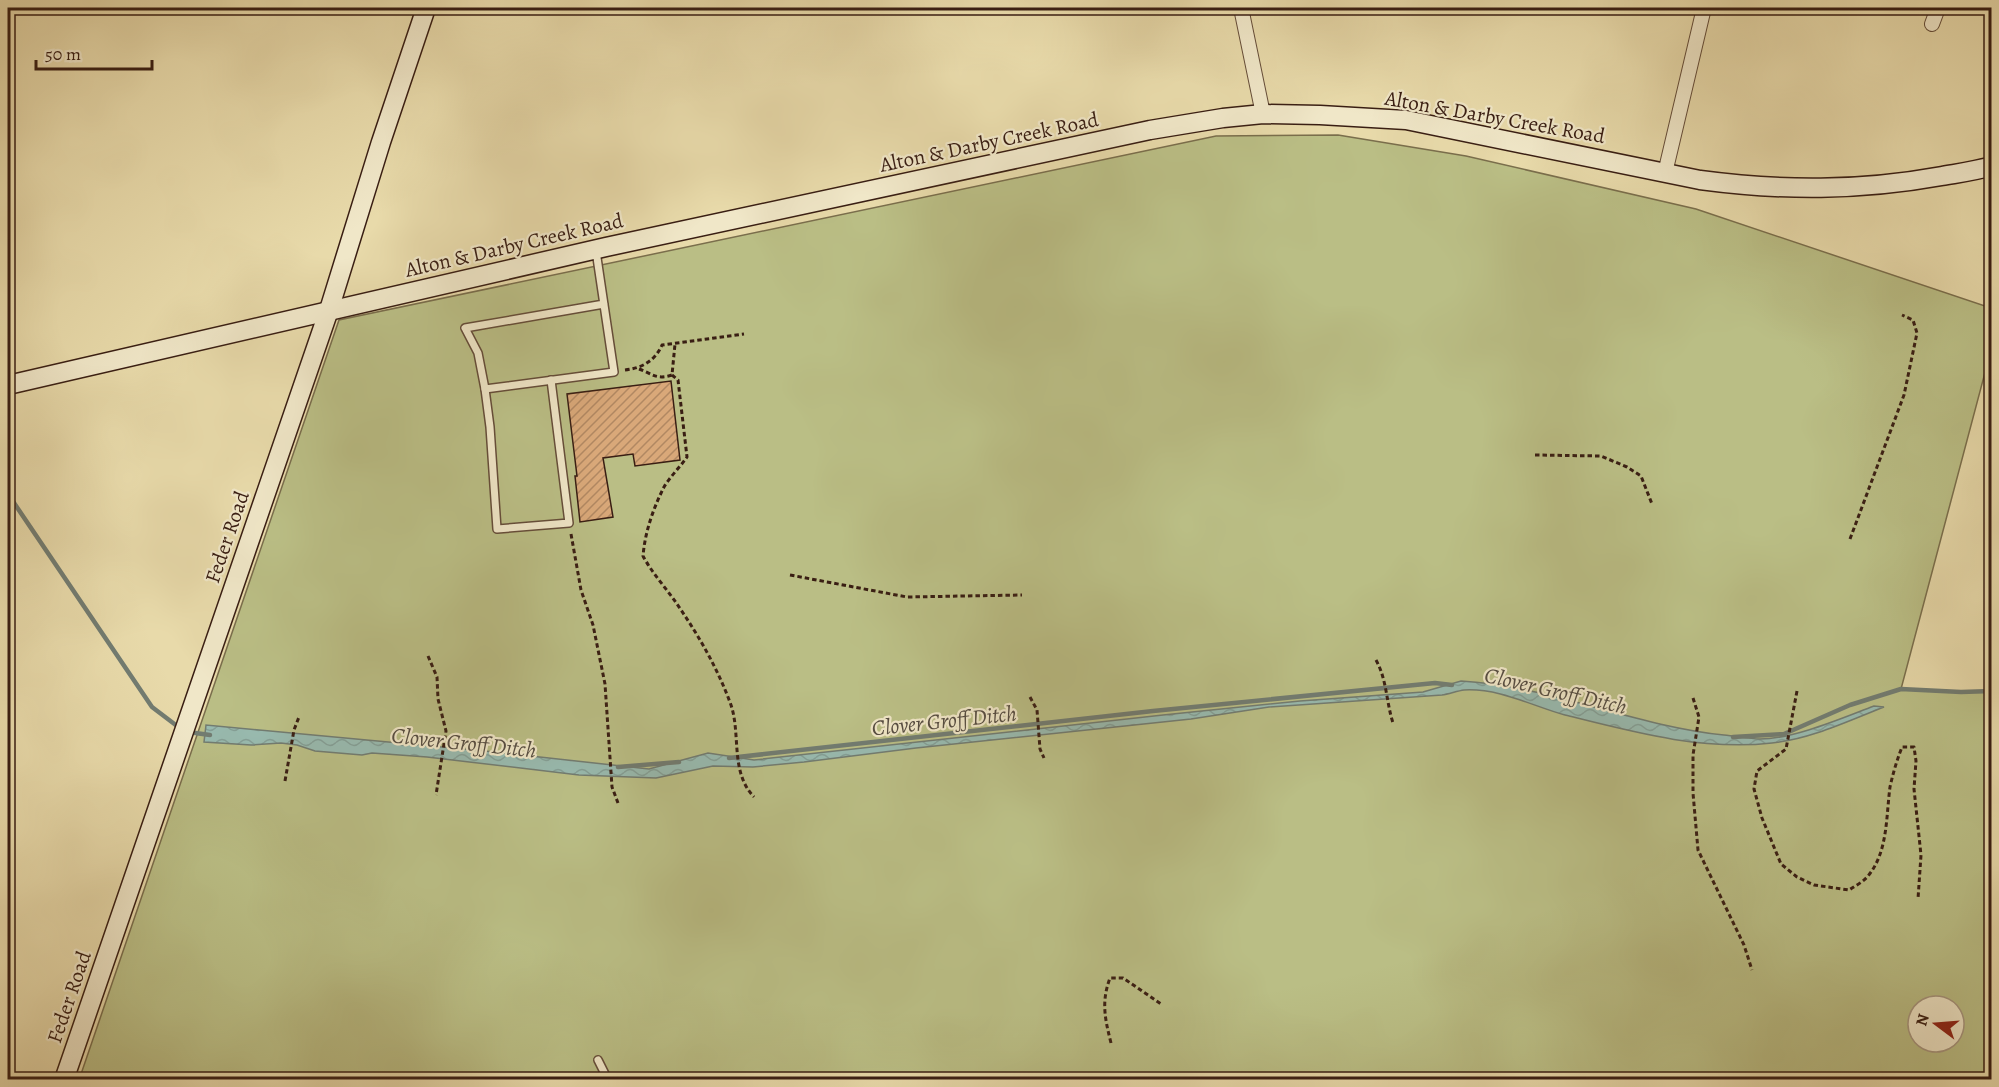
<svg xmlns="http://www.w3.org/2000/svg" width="1999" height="1087" viewBox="0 0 1999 1087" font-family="Alegreya,serif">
<defs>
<pattern id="water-waves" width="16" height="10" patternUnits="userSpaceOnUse" patternTransform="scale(1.5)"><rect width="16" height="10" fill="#98baaf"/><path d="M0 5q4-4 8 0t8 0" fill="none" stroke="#849f96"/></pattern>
<pattern id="building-hatch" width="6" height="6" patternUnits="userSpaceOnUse" patternTransform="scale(1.5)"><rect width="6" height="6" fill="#d9a879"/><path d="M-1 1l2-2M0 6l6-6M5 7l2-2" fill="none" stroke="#b18862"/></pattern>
</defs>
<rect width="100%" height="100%" fill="#e8daaa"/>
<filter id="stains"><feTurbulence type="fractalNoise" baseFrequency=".00333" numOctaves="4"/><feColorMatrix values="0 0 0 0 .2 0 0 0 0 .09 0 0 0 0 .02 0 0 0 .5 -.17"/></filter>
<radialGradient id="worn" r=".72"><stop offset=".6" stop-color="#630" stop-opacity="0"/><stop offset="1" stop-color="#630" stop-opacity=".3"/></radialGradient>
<path fill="#babe85" stroke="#7a6e4c" stroke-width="1.5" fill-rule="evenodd" d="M 1338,135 L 1466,156 L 1696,209 L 1991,308 L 1991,350 L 1901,689 L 1961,692 L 1991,691 L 1991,1079 L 79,1080 L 339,320 L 1216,136 ZM 1918,1006 L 1954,1006 L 1954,1042 L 1918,1042 Z"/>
<path fill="url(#water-waves)" stroke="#727c71" stroke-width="1.5" d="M 1461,681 C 1551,686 1635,726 1724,735 C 1736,736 1749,739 1760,739 C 1794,739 1842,718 1874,706 L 1884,707 C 1848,721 1811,739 1772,743 C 1702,751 1633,732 1565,715 C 1532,706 1500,688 1464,690 C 1457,691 1449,694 1442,695 L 1269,707 L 1191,719 L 916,748 L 804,762 L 753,767 L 713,766 L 656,778 L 579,775 L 427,757 L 372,753 L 362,755 L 315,751 L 297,745 L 281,743 L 251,745 L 204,742 L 206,725 L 485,751 L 649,769 L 708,753 L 754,760 L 1163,715 L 1300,701 L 1423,692 Z"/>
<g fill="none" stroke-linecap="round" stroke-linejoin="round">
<g stroke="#727c71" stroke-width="4.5">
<polyline points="8,494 152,707 181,729"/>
<polyline points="188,732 210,735"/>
<polyline points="1733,737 1784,734 1850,705 1901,689 1961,692 1992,691"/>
<polyline points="729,758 1153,711 1435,683 1452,685"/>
<polyline points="618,767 679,762"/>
</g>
</g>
<polygon fill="url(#building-hatch)" stroke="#391e13" stroke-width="1.5" points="671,381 680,460 635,466 633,454 603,458 613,517 580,522 575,476 577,476 567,394"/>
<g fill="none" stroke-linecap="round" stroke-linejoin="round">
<g stroke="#654d39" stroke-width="10">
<g id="lane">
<polyline points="596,251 614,372 485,389 478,353 465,328 604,304"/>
<polyline points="485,389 490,427 497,529 569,523 551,380"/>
<polyline points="598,1060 608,1080"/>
</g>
</g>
<g stroke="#654d39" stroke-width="16">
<g id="street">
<polyline points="1241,8 1263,114"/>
<polyline points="1932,24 1938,8"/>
<polyline points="1665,173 1704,8"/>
</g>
</g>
<g stroke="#391e13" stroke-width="21">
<g id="secondary">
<path d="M 8,385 L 606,247 L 1150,130 L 1223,118 L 1263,114 L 1320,115 L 1406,120 L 1700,180 C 1783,191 1859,191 1942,176 C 1959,173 1975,171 1992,166"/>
<polyline points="64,1080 329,310 381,142 426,8"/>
</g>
</g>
<g stroke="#391e13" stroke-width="3" stroke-dasharray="4.5 3" stroke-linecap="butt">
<path d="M 639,369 C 653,374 656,380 672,375 L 675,344"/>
<path d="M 625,370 C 642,368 655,361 662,345 L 744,334"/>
<path d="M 672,375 L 678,380 L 687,457 C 680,467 670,477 664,487 C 653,509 645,532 643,556 C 652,573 666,588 677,604 C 699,636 718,669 731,705 C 741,735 730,772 754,797"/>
<polyline points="1535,455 1601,456 1627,467 1641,476 1652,504"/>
<polyline points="571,534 581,590 593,625 605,684 612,787 618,803"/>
<polyline points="1850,539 1904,395 1917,333 1913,320 1902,315"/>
<polyline points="790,575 907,597 1022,595"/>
<polyline points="428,656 437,677 438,699 446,731 436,795"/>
<path d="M 1376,660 C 1387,680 1386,701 1393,723"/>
<path d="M 1797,691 L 1786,749 L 1757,771 L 1754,789 L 1762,818 L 1781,864 L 1797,877 L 1814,885 L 1849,890 C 1855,886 1863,882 1868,876 C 1888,852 1886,817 1890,787 C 1893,773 1897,760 1902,747 L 1914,747 L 1916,761 L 1914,789 L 1921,855 L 1918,899"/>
<polyline points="1030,697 1037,710 1040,749 1044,758"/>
<polyline points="1693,698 1699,717 1693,755 1693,793 1698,850 1744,945 1752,970"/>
<polyline points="285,781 294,730 299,717"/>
<path d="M 1111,1043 C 1105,1019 1101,1002 1110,978 L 1123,978 L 1161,1004"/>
</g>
<use href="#lane" stroke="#f0e7c8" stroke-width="7"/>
<use href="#street" stroke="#f0e7c8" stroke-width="14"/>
<use href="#secondary" stroke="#f0e7c8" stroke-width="18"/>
</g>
<g text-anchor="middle" stroke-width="4.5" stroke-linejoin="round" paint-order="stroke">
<g font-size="21" fill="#391e13" stroke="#f0e7c8">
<text transform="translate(1495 117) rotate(10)" y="7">Alton &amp; Darby Creek Road</text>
<text transform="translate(989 142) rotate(-12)" y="7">Alton &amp; Darby Creek Road</text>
<text transform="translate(514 245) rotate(-13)" y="7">Alton &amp; Darby Creek Road</text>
<text transform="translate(227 537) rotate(-71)" y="7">Feder Road</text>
<text transform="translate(69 997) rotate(-71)" y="7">Feder Road</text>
</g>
<g font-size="22" font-style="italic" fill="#564d42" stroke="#f0e7c8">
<text transform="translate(1556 690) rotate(13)" y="8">Clover Groff Ditch</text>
<text transform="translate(944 720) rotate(-6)" y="8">Clover Groff Ditch</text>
<text transform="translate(464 742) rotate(6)" y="8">Clover Groff Ditch</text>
</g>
</g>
<rect width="1999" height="1087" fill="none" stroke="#e8daaa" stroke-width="30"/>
<rect x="9" y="9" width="1981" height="1069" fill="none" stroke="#391e13" stroke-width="3"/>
<rect x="15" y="15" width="1969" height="1057" fill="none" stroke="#391e13" stroke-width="1.5"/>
<g transform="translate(1936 1024) rotate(286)"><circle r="28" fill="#f0e7c8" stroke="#a79780" stroke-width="1.5"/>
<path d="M0-4.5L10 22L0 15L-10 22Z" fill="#8f2418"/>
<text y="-9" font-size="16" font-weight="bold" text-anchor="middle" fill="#391e13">N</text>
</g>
<path d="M36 60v9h116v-9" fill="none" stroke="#391e13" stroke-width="3"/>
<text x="45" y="60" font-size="18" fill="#391e13" stroke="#f0e7c8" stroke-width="4.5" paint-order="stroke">50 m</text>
<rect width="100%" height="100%" filter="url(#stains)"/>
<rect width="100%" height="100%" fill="url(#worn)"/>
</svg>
